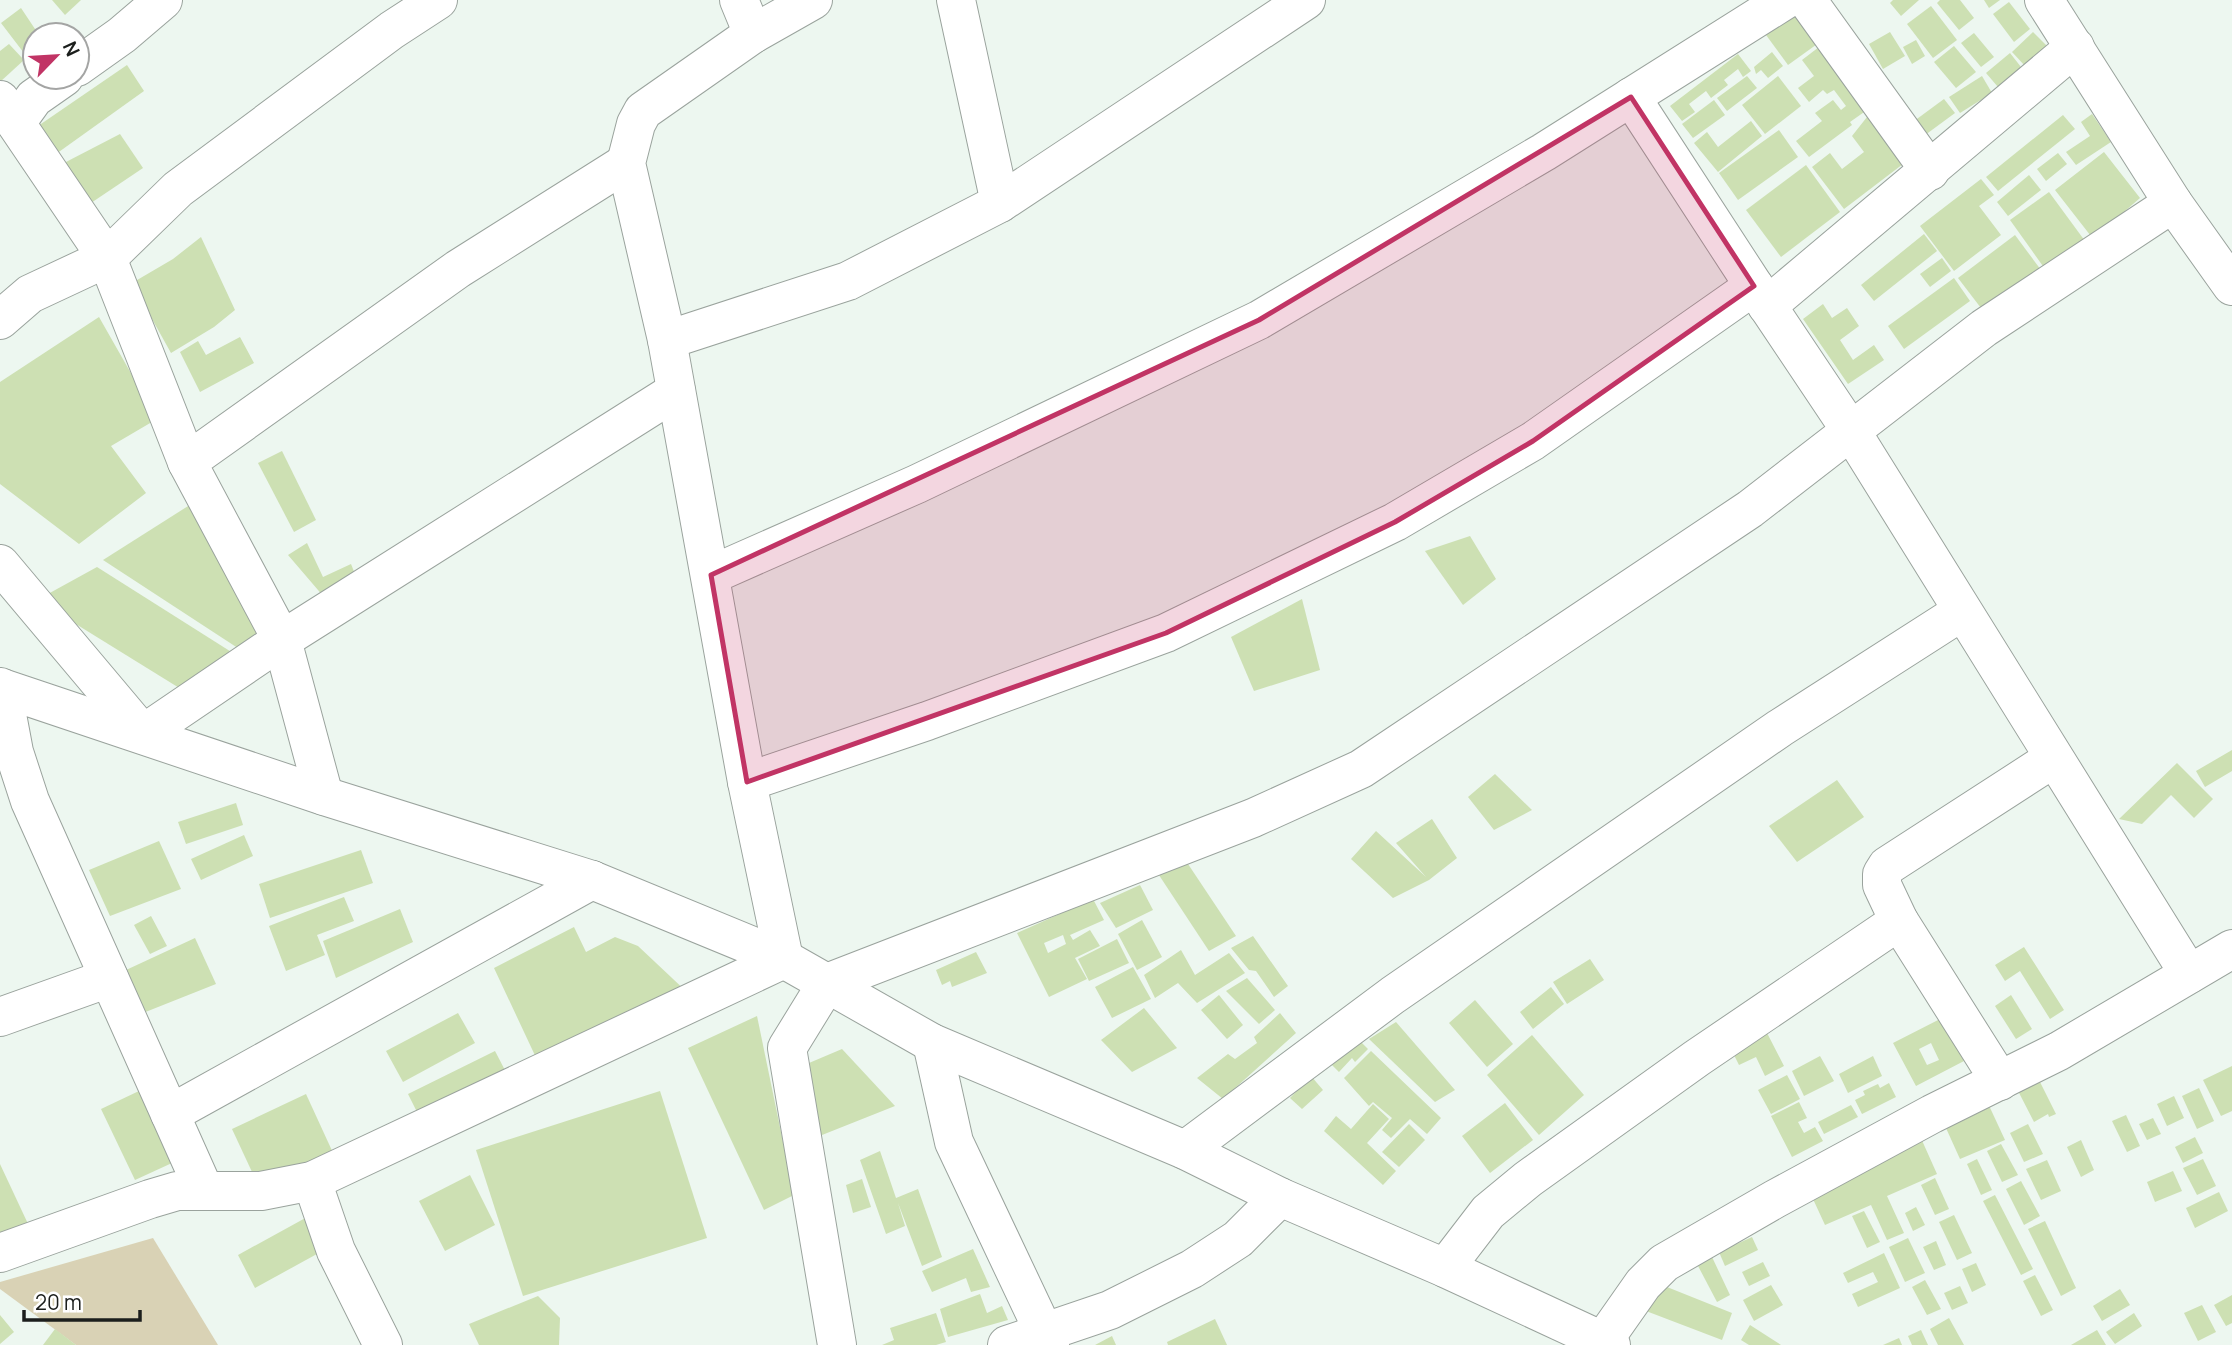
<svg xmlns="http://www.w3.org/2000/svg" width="2232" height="1345" viewBox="0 0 2232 1345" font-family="Manrope,sans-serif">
<rect width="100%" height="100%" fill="#edf7f0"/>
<polygon fill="#d9d2b5" points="153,1238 218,1345 76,1345 0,1289 0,1282"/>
<g fill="#cde0b3" fill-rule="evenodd">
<polygon points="52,0 81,0 65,15"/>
<polygon points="1893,0 1919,0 1901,16 1890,3"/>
<polygon points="1940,0 1960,0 1974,18 1959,30 1937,3"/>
<polygon points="1984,0 2000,0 1989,8"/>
<polygon points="2009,2 2030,29 2014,42 1993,14"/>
<polygon points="1931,6 1957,40 1933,58 1907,24"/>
<polygon points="21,8 39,35 35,35 35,51 27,57 1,23"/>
<polygon points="1797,11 1820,42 1788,65 1766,35"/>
<polygon points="1890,32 1905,56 1883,69 1869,44"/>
<polygon points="2033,32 2048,47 2026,67 2012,52"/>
<polygon points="1974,33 1994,57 1981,67 1961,43"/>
<polygon points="1916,40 1925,56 1912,64 1903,47"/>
<polygon points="9,44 24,60 0,82 0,51"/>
<polygon points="1954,46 1976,72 1956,88 1934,62"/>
<polygon points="1819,47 1867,110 1850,122 1852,125 1809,157 1796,141 1822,121 1815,113 1833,100 1841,110 1846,106 1834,90 1827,94 1823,90 1809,102 1798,88 1814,76 1802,60"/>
<polygon points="1772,52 1783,66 1768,78 1761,70 1756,74 1754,67"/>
<polygon points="2010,53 2021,67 1998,87 1986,73"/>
<polygon points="1738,54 1751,71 1743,77 1738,69 1724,80 1728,85 1711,98 1706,91 1689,104 1695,112 1682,121 1670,106"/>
<polygon points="127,65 144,91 56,154 38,126"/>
<polygon points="1747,76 1757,88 1727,111 1717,98"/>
<polygon points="1778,76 1801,106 1765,134 1742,105"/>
<polygon points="1982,76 1992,93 1960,113 1949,97"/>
<polygon points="1944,99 1955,113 1917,141 1906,127"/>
<polygon points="1714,100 1725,115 1693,138 1682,124"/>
<polygon points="2092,114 2111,142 2076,165 2066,152 2090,136 2081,122"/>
<polygon points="2063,115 2075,129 1998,191 1986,177"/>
<polygon points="1867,117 1903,164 1844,209 1812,167 1830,153 1842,169 1864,152 1852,136"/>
<polygon points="1751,121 1762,136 1718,172 1694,143 1707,132 1718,147"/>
<polygon points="1779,130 1798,157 1738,200 1719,173"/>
<polygon points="120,134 143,168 88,205 64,163"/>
<polygon points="2104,152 2140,198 2125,211 2134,224 2101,249 2055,190"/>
<polygon points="2058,153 2067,164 2046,181 2037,169"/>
<polygon points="1806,165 1840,212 1781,257 1746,210"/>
<polygon points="2029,175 2041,190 2008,216 1997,202"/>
<polygon points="1981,179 1994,195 1979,206 2001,235 1954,271 1920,226"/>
<polygon points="2049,192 2085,241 2045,269 2010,220"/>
<polygon points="1924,234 1937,251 1874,301 1861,285"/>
<polygon points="2015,235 2041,270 1984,312 1958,278"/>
<polygon points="201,237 235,310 214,327 171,353 132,283 173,259"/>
<polygon points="1942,258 1951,271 1930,287 1920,274"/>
<polygon points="1954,278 1970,301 1904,349 1888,326"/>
<polygon points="1823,304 1832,318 1847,308 1859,326 1840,340 1853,360 1874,345 1884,360 1848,384 1803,319"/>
<polygon points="99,317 157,419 111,446 146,493 79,544 0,484 0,382"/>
<polygon points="240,337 254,363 200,392 180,352 198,341 206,355"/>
<polygon points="282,451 316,520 294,532 258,463"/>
<polygon points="196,501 272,642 250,656 103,560"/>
<polygon points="1470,536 1496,579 1463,605 1425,551"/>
<polygon points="307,543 323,577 351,564 359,584 330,604 288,555"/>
<polygon points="97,567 244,660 189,694 37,600"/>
<polygon points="1302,599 1320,670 1254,691 1231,637"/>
<polygon points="2232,750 2232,771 2205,787 2196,771"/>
<polygon points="2177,763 2213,799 2194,818 2171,795 2142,824 2119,819"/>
<polygon points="1495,774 1532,810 1494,830 1468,797"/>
<polygon points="1837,780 1864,817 1797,862 1769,826"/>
<polygon points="236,803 243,825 186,844 178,822"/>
<polygon points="1432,819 1457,858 1429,880 1393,898 1351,859 1376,831 1426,877 1396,843"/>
<polygon points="244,835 253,856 201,880 191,859"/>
<polygon points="159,841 181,889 110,916 89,870"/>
<polygon points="361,850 373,883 270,918 259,884"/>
<polygon points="1180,852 1236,936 1209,951 1153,866"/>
<polygon points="1140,885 1153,910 1116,928 1100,903"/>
<polygon points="344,897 354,921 317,935 325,955 286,971 269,926"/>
<path d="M 1093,899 L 1104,920 L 1070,935 L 1073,940 L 1090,930 L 1100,946 L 1075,958 L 1087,979 L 1049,997 L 1017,933 ZM 1063,935 L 1066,944 L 1048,953 L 1044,943 Z"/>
<polygon points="400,909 413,942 336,978 323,941"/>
<polygon points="151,916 167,946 150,954 134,925"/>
<polygon points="1142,920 1162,957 1137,970 1118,934"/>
<polygon points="574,927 586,952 615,937 638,946 689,994 539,1064 494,968"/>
<polygon points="1253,936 1288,986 1274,997 1256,971 1249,970 1231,948"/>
<polygon points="195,938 216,984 143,1013 126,970"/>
<polygon points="1117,939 1129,963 1089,981 1078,959"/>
<polygon points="2024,947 2064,1010 2050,1019 2020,971 2005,981 1995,965"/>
<polygon points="1181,950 1195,975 1229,953 1245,973 1197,1003 1178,983 1155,998 1144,975"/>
<polygon points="976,952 987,973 952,987 950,981 942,985 936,970"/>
<polygon points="1590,959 1604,980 1567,1004 1553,982"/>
<polygon points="1133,967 1151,999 1112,1018 1095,987"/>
<polygon points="1247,978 1275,1010 1259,1024 1226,991"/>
<polygon points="1551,987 1564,1004 1533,1029 1520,1012"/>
<polygon points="1219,995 1243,1025 1227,1039 1201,1010"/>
<polygon points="2011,995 2032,1029 2016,1039 1995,1006"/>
<polygon points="1475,1000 1513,1044 1487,1067 1449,1023"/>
<polygon points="1144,1008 1177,1048 1132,1072 1101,1040"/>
<polygon points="458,1013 475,1043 403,1082 386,1051"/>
<polygon points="1280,1013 1296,1033 1223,1099 1197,1078 1228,1054 1235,1059 1257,1043 1254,1037"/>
<polygon points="757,1016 794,1195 764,1210 688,1048"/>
<path d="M 1942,1018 L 1964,1061 L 1916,1086 L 1893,1043 ZM 1931,1043 L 1939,1060 L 1927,1065 L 1919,1049 Z"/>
<polygon points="1396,1022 1455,1090 1435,1102 1369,1039"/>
<polygon points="1766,1031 1784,1066 1765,1076 1756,1057 1739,1065 1731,1049"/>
<polygon points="1354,1035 1368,1049 1355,1062 1352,1058 1339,1072 1327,1060"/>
<polygon points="1532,1035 1584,1095 1539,1135 1487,1075"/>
<polygon points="842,1049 895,1106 817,1137 809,1063"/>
<polygon points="495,1051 508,1076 421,1120 408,1094"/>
<polygon points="1371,1051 1441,1118 1427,1134 1410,1119 1391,1138 1382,1130 1392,1118 1373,1102 1369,1106 1344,1078"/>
<polygon points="1820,1056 1834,1081 1804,1096 1792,1071"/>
<polygon points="1873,1056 1882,1076 1848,1093 1839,1074"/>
<polygon points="2232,1066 2232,1111 2221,1116 2203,1080"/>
<polygon points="2036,1074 2056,1114 2049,1117 2048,1114 2034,1122 2015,1085"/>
<polygon points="1787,1075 1800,1099 1771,1114 1758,1090"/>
<polygon points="1311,1076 1323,1090 1302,1109 1290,1098"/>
<polygon points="1889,1083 1896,1097 1862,1114 1855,1100 1865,1095 1863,1091 1878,1084 1880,1088"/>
<polygon points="2199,1088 2214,1121 2197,1129 2182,1096"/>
<polygon points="139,1091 172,1163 135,1180 101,1109"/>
<polygon points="660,1091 707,1238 523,1296 476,1150"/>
<polygon points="306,1094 334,1155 260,1189 232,1129"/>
<polygon points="2174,1096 2184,1118 2167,1126 2157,1104"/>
<polygon points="1985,1097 2005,1140 1960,1159 1941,1117"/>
<polygon points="1799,1102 1807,1118 1798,1122 1804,1133 1815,1127 1823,1141 1792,1157 1771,1116"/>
<polygon points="1505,1103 1533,1140 1490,1173 1462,1136"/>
<polygon points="1373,1104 1389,1119 1367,1143 1396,1171 1383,1185 1324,1131 1336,1116 1351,1129"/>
<polygon points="1851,1105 1858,1117 1824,1134 1818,1122"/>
<polygon points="2126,1115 2140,1146 2127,1152 2112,1121"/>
<polygon points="2153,1118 2161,1134 2147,1140 2139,1124"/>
<polygon points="1409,1124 1425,1140 1399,1167 1382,1152"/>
<polygon points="2028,1124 2043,1154 2024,1162 2010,1133"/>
<polygon points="1920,1136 1937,1174 1887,1196 1904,1233 1887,1240 1871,1205 1825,1225 1807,1186"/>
<polygon points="2195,1137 2203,1153 2183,1163 2175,1147"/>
<polygon points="2081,1140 2094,1170 2081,1177 2067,1147"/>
<polygon points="2001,1144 2018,1175 2002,1182 1987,1151"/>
<polygon points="880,1151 896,1198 918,1189 942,1257 922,1266 898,1203 905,1226 886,1234 860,1160"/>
<polygon points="1977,1159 1992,1190 1981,1195 1967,1164"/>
<polygon points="2203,1159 2216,1186 2197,1195 2183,1168"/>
<polygon points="2047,1160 2061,1191 2041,1200 2026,1169"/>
<polygon points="0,1164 29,1226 0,1237"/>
<polygon points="2173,1171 2182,1191 2155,1202 2147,1182"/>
<polygon points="470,1175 495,1225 445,1251 419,1201"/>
<polygon points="1935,1178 1949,1209 1935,1215 1921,1185"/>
<polygon points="862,1179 871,1207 853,1213 846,1185"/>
<polygon points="2021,1181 2040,1216 2024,1225 2006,1189"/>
<polygon points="2219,1192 2228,1211 2195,1228 2186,1208"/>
<polygon points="1995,1195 2033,1269 2021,1275 1983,1201"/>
<polygon points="1916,1207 1925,1225 1913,1231 1905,1213"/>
<polygon points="1864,1211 1880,1242 1867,1248 1852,1216"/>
<polygon points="1954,1215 1972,1253 1957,1260 1939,1222"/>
<polygon points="309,1216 326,1249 255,1288 238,1255"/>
<polygon points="2045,1221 2076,1288 2061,1296 2028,1229"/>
<polygon points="1752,1237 1758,1250 1725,1266 1719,1252"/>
<polygon points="1908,1238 1925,1273 1905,1282 1889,1247"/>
<polygon points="1936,1241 1946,1265 1934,1270 1923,1247"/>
<polygon points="973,1249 990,1287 971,1292 966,1278 932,1292 922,1271"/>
<polygon points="1884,1253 1900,1288 1858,1307 1852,1294 1878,1282 1873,1272 1848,1283 1843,1273"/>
<polygon points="1712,1257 1730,1295 1717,1302 1697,1264"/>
<polygon points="1763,1262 1770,1276 1749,1286 1742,1272"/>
<polygon points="1976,1263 1986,1285 1972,1292 1962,1269"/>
<polygon points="2035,1275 2053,1310 2041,1316 2023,1281"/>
<polygon points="1925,1280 1941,1309 1927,1315 1912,1287"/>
<polygon points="1657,1283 1732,1313 1722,1340 1646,1311"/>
<polygon points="1771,1285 1783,1305 1754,1321 1743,1300"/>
<polygon points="1960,1286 1968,1303 1952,1310 1944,1293"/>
<polygon points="2120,1289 2130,1305 2102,1321 2093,1306"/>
<polygon points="980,1294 987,1313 1002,1306 1008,1320 948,1337 940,1309"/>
<polygon points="2232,1295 2232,1323 2226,1326 2214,1305"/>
<polygon points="538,1296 560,1318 559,1345 479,1345 469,1324"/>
<polygon points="2202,1305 2216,1332 2198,1341 2184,1313"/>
<polygon points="936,1313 946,1342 936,1345 882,1345 894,1340 890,1328"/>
<polygon points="2134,1313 2142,1326 2115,1344 2106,1332"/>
<polygon points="0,1315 14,1332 0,1344"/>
<polygon points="1949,1318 1964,1345 1938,1345 1930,1329"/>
<polygon points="1215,1319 1227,1345 1168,1345 1167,1342"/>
<polygon points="1750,1325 1781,1345 1749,1345 1741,1340"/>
<polygon points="55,1329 76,1345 43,1345"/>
<polygon points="1921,1330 1928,1345 1912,1345 1908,1336"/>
<polygon points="2097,1330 2106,1345 2071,1345"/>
<polygon points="1112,1336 1116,1345 1095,1345"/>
<polygon points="1899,1338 1902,1345 1883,1345"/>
</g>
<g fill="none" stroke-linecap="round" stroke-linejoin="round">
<g stroke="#9aa39d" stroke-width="40">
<g id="street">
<polyline points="739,0 753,34"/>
<polyline points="956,0 1000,203"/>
<polyline points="1807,0 1930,171"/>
<polyline points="2044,0 2173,203 2232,286"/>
<polyline points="77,67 122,35 163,0"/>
<polyline points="1631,97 1754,286 1851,431 2189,974"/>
<polyline points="0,100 107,258 187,462"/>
<polyline points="16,123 34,98 64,77"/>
<polyline points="1767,306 2075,47"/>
<polyline points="0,320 30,294 107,258 178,189 392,30 438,0"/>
<polyline points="667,340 848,281 1000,203 1306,0"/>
<polyline points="0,564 143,734 277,643 676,391"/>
<polyline points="711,575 917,484 1259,320 1544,152 1785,0"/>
<polyline points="747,782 927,721 1166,633 1395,522 1533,441 1754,286"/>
<polyline points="324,796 282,640 187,462 458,269 626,163"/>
<polyline points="0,1017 109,978"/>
<polyline points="932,1043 954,1142 1050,1345"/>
<polyline points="2000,1081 1899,921 1882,885 1882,874 1887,866 2054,758"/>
<polyline points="170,1114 592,880"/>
<polyline points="1185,1150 1393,995 1780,728 1961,612"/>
<polyline points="312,1181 336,1251 383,1345"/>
<polyline points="204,1190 30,801 14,752 2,688 324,796 592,880"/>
<polyline points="0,1253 150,1199 177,1191 261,1191 312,1181 784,959 747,782 667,340 626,163 636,124 643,111 753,34 813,0"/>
<polyline points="1445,1268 1488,1212 1528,1179 1697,1058 1899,921"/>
<polyline points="1603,1341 1643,1284 1664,1263 1775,1199 1932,1114 2059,1051 2232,949"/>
<polyline points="837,1345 787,1048 827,983 1253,818 1361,769 1750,509 1984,328 2173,203"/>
<polyline points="1007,1345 1110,1310 1192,1269 1238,1239 1280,1197"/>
</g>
</g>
<g stroke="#9aa39d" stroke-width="40">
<g id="secondary">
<polyline points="0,687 2,688"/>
<polyline points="592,880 784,959 932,1043 1185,1150 1280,1197 1445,1268 1611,1345"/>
</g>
</g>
<use href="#street" stroke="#fff" stroke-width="38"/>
<use href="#secondary" stroke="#fff" stroke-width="38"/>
</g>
<path fill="#c13465" fill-opacity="0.2" stroke="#c13465" stroke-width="5" stroke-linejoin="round" d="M 1631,97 L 1754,286 L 1533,441 L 1395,522 L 1166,633 L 747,782 L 711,575 L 1259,320 Z"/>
<g transform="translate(56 56) rotate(65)"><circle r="33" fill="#ffffff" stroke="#a4a5a4" stroke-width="2"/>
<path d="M0-5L12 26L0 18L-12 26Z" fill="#c13465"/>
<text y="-10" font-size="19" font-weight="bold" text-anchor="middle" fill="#1b1e1c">N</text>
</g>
<path d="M24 1310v10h116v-10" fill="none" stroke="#1b1e1c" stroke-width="3.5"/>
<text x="35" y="1310" font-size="21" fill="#1b1e1c" stroke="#ffffff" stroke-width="5" paint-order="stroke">20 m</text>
</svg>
